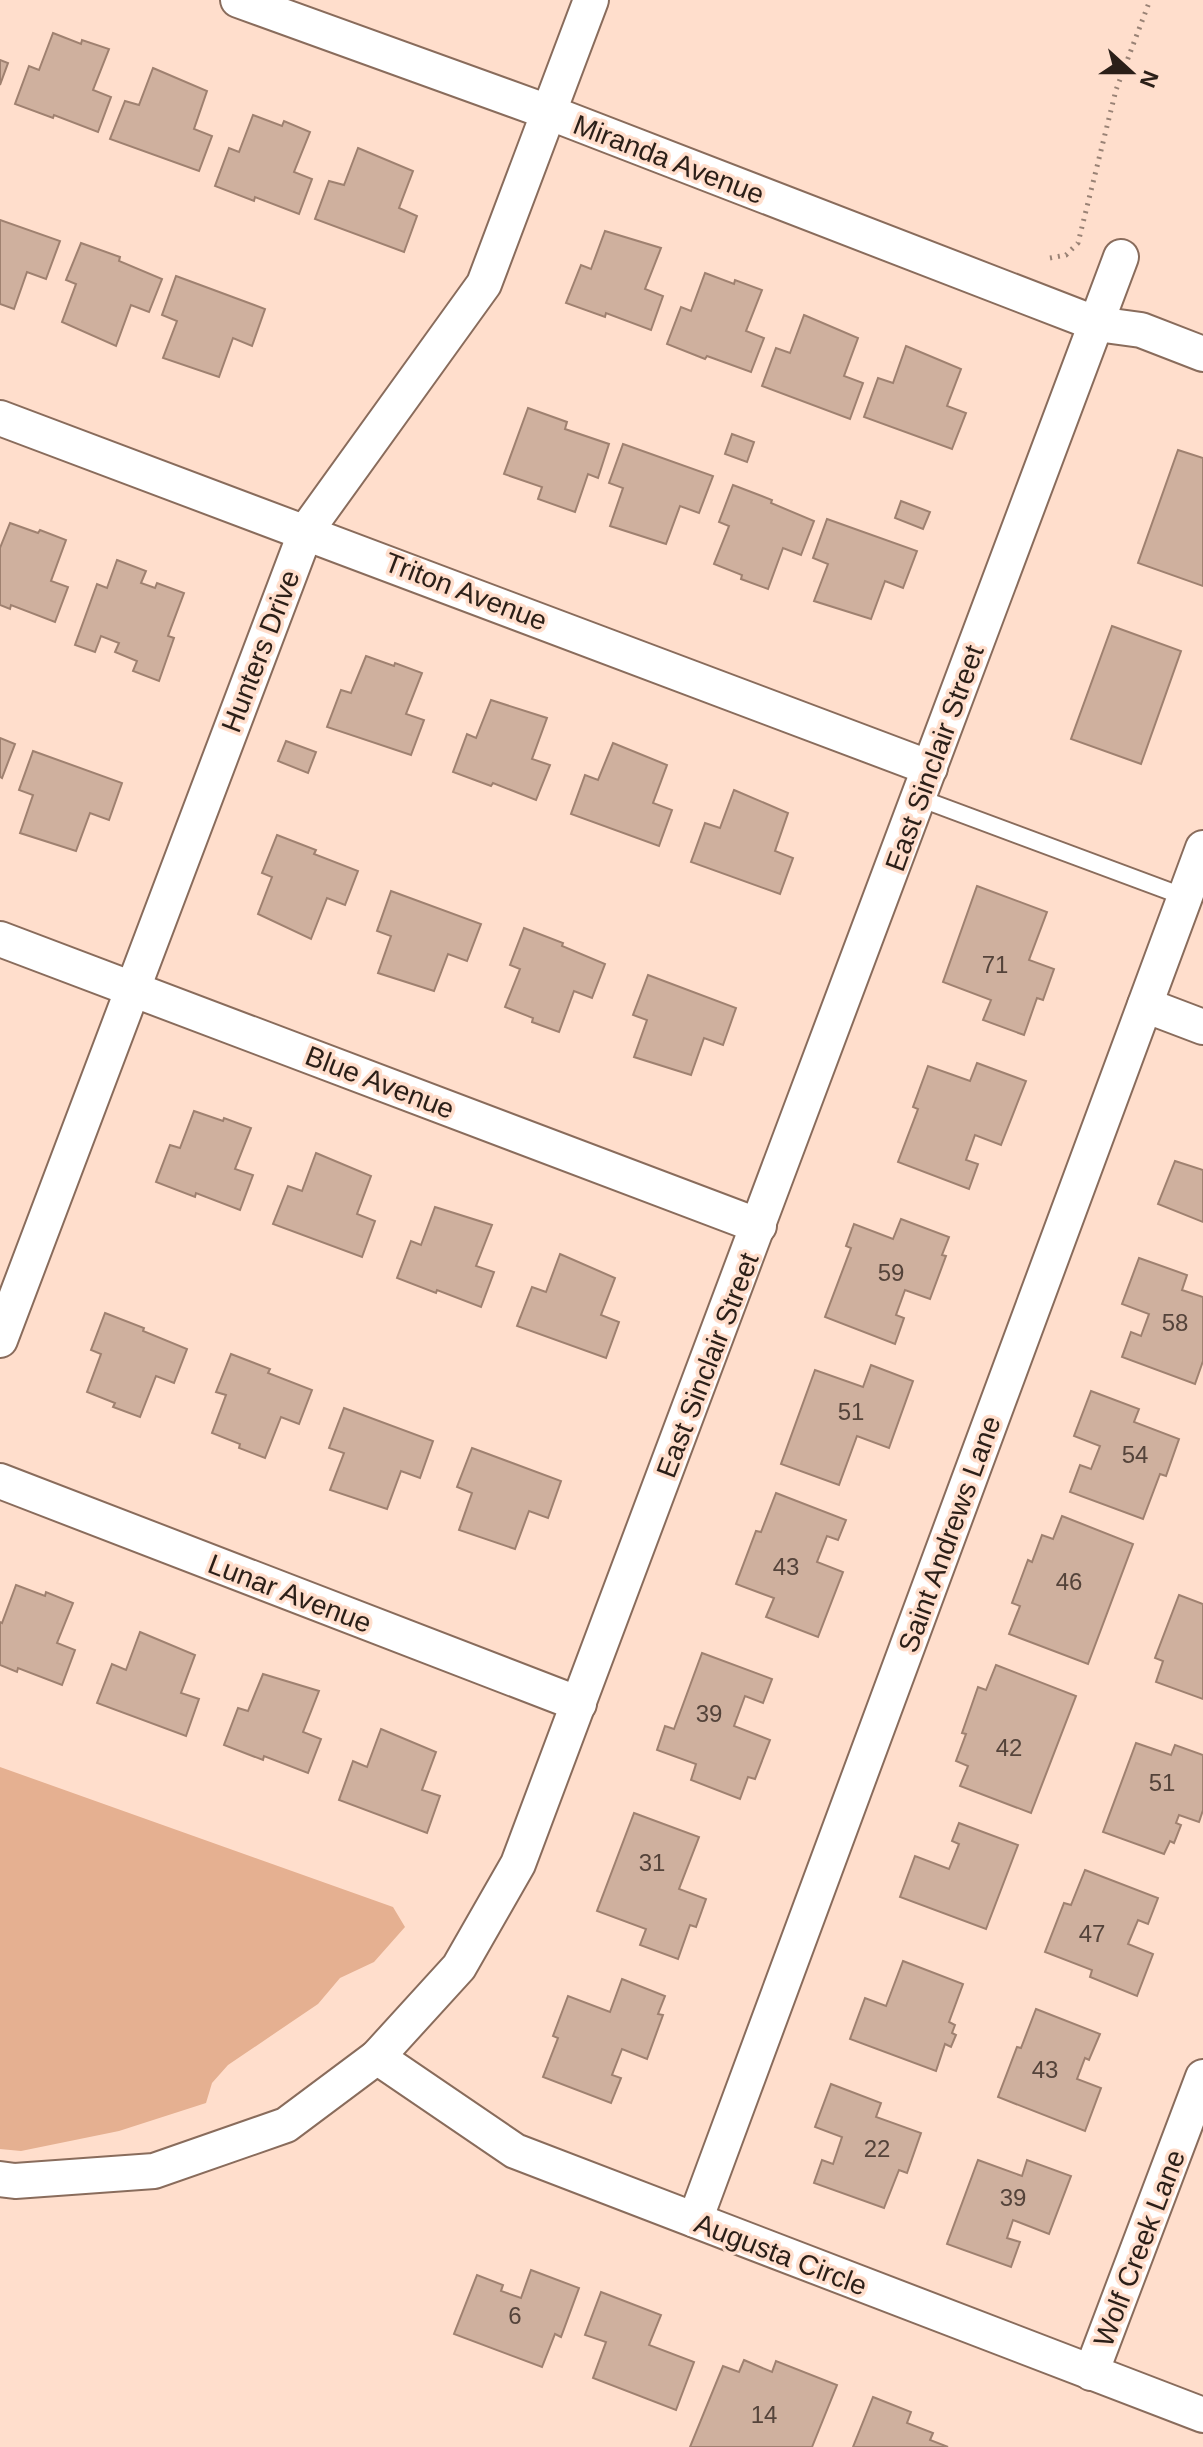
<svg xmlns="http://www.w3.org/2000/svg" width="1203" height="2447" viewBox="0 0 1203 2447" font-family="Arial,sans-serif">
<rect width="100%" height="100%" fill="#ffdecc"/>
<polygon fill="#e5b091" points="0,1767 393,1907 405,1927 374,1962 340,1978 318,2004 228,2065 212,2083 206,2103 119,2131 21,2151 0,2149"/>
<g fill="#cfb09e" stroke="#9f8170" stroke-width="2">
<polygon points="53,33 81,44 82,40 109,49 93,90 111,97 98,132 54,115 53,118 15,104 29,66 39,70"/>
<polygon points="0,60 8,63 0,85"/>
<polygon points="153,68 207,91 194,129 212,136 199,171 110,139 125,101 139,105"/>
<polygon points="253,115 282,126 284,121 310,132 294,172 312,179 299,214 255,197 254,201 215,186 229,148 239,152"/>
<polygon points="358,148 413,171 399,208 417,216 404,252 315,219 329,181 344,185"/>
<polygon points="0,220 60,241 46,279 27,272 14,309 0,304"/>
<polygon points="605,231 661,248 645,289 663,296 651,330 606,313 605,317 566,303 581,265 591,269"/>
<polygon points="81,243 120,257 119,261 162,279 149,312 131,305 116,346 62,322 76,284 66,280"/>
<polygon points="705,273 734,284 735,280 762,290 746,331 764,338 751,372 707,356 705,359 667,344 681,307 691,311"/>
<polygon points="176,276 265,309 252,346 233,338 219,377 163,358 177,321 162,315"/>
<polygon points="804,315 858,338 844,376 863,383 850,419 762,386 776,348 790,353"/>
<polygon points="906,346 961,369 947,406 966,413 952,449 864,417 878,378 893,383"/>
<polygon points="528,408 567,422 565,429 609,444 598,478 588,474 575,512 538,499 542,487 504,474"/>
<polygon points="732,434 754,442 747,462 725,454"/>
<polygon points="623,444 713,476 699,513 680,506 666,544 610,526 623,488 609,483"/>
<polygon points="1178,450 1203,458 1203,586 1138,563"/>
<polygon points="733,485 772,500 771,503 814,521 801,555 783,548 768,589 741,579 742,575 714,564 729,526 719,522"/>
<polygon points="901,501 930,512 923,529 895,518"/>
<polygon points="827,519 917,551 903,588 885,581 871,619 814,601 828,564 813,558"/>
<polygon points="10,523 38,533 40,530 66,540 51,581 68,587 55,622 11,605 10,609 0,605 0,548"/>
<polygon points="117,560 146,571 141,583 155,588 157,583 184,593 168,636 174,638 159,681 133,671 137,661 115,652 119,643 101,636 95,652 75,645 97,584 107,588"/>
<polygon points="1112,626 1181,651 1141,764 1071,739"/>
<polygon points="366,656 394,666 395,663 422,673 406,714 424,720 411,755 327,727 341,690 351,693"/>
<polygon points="491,700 547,718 532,759 550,765 536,800 493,783 491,786 453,772 467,734 476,738"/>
<polygon points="0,738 15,744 2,778 0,777"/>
<polygon points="286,741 316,752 308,773 278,761"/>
<polygon points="613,743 667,765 653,803 672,810 659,846 571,814 585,775 598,780"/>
<polygon points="33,751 122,783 109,820 90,813 76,851 20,833 33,795 19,790"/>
<polygon points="734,790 788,813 775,851 793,858 780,894 691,862 705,823 720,828"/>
<polygon points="277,835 316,850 314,854 358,871 345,905 327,898 311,939 258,914 272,877 262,873"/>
<polygon points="977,886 1047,912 1029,960 1054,969 1043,1000 1037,998 1024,1035 983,1020 991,1000 943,982"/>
<polygon points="391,891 481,924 467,961 448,954 434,991 378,973 391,936 377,931"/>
<polygon points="524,928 563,943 562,946 605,964 592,998 574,991 559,1032 532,1022 533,1018 505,1007 520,969 510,965"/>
<polygon points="648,975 736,1008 723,1045 704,1038 691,1075 634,1057 647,1020 633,1015"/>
<polygon points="977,1063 1026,1081 1001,1145 975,1135 966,1160 978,1164 969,1189 898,1162 918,1109 913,1107 928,1066 970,1081"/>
<polygon points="194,1111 223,1121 224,1118 251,1128 235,1169 253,1175 240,1210 196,1193 195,1197 156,1182 170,1145 180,1148"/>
<polygon points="316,1153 371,1176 357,1214 375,1221 362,1257 273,1224 288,1186 302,1191"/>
<polygon points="1175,1161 1203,1170 1203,1222 1158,1204"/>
<polygon points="435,1207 492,1225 476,1266 494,1272 481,1307 437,1290 436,1293 397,1278 411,1241 421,1245"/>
<polygon points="901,1219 949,1237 942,1255 946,1256 930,1299 905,1290 896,1315 904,1318 895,1344 825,1317 851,1248 846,1246 854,1224 893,1239"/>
<polygon points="560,1254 615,1278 601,1315 619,1322 606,1358 517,1326 532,1287 546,1292"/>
<polygon points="1139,1258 1187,1275 1182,1290 1203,1297 1203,1361 1195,1384 1122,1357 1131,1332 1141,1336 1149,1314 1122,1304"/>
<polygon points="105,1313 144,1328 143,1331 187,1349 174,1383 156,1376 140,1417 113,1407 115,1403 87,1392 101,1354 91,1350"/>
<polygon points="231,1354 270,1369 268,1373 312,1390 299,1424 281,1417 265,1458 239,1448 240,1444 212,1433 226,1395 216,1392"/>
<polygon points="871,1365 913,1381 889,1448 857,1436 839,1485 781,1464 815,1370 863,1387"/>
<polygon points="1091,1391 1139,1409 1134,1422 1179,1439 1166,1476 1160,1474 1143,1519 1070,1492 1080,1465 1091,1469 1100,1446 1074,1436"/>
<polygon points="344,1408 433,1441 420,1478 401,1471 387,1509 330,1490 344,1453 329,1448"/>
<polygon points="472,1448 561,1481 548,1518 529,1511 515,1549 459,1530 472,1493 457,1487"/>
<polygon points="776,1493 846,1520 838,1540 827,1536 817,1562 843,1572 818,1637 766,1617 774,1598 736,1584 756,1531 761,1532"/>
<polygon points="1062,1516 1133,1544 1088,1664 1009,1634 1020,1606 1012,1603 1028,1560 1032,1562 1042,1535 1053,1539"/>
<polygon points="16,1585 45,1596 46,1592 73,1603 57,1643 75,1650 62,1685 18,1668 17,1672 0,1665 0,1622 2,1623"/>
<polygon points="1179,1595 1203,1604 1203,1699 1156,1682 1163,1661 1155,1658"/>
<polygon points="140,1632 195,1655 181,1693 199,1699 186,1736 97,1703 112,1664 126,1670"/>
<polygon points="702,1653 772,1679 763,1703 745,1696 734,1726 770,1740 755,1779 748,1777 740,1799 691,1780 696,1764 657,1750 665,1726 674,1729"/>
<polygon points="996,1665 1076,1696 1031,1813 960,1786 968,1766 956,1761 966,1734 962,1733 978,1687 986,1690"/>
<polygon points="263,1674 319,1691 303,1732 321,1739 308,1773 264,1756 263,1760 224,1745 238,1708 248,1711"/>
<polygon points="381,1729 436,1752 422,1790 440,1796 427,1833 339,1800 353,1761 367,1767"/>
<polygon points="1136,1743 1171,1755 1175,1745 1203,1755 1203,1810 1199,1822 1179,1815 1176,1823 1181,1825 1174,1843 1170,1841 1164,1854 1103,1832"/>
<polygon points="634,1813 699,1837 679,1889 706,1899 696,1927 690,1925 678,1959 640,1945 646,1929 597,1911"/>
<polygon points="959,1823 1018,1845 986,1929 900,1897 915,1856 949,1869 959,1844 952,1841"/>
<polygon points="1085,1870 1158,1898 1148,1924 1138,1920 1128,1944 1153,1954 1137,1996 1090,1977 1092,1970 1045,1952 1064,1903 1071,1905"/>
<polygon points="903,1961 963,1984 949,2022 955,2025 952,2033 956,2035 951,2047 945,2044 936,2071 850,2039 865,1998 886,2006"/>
<polygon points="622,1979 665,1996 658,2014 663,2015 647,2059 622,2049 612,2075 621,2078 611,2103 543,2077 558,2038 553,2036 568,1996 610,2012"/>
<polygon points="1036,2009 1100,2034 1089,2060 1085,2058 1077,2079 1101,2088 1085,2131 998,2097 1017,2047 1021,2048"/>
<polygon points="831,2084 881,2103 876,2117 921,2133 907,2173 899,2170 884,2208 814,2183 822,2160 833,2164 842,2137 815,2127"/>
<polygon points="978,2160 1022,2176 1027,2160 1071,2176 1049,2234 1013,2220 1007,2238 1020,2242 1011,2267 947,2244"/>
<polygon points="531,2270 579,2288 561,2337 555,2334 542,2367 454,2334 477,2275 503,2285 501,2291 521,2298"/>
<polygon points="601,2292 661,2315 649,2345 694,2362 676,2410 593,2378 606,2342 585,2335"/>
<polygon points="744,2360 772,2372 776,2361 837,2385 812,2447 690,2447 723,2366 739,2372"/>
<polygon points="873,2397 911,2412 907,2423 933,2433 930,2440 948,2447 853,2447"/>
</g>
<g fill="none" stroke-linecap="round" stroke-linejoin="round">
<g stroke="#896c5c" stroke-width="20">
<polyline id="lane" points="919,798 1185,897"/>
</g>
<g stroke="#896c5c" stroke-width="38">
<g id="street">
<polyline points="238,0 548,112 1097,324 1141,330 1203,354"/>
<polyline points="0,418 930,768"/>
<polyline points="0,939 759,1226"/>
<polyline points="1145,1005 1203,1027"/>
<polyline points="0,1340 306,531 484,284 591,0"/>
<polyline points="0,1481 579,1704"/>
<polyline points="377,2057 515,2151 1203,2415"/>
<polyline points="0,2179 15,2181 154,2171 286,2125 377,2057 459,1967 518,1864 1121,257"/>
<polyline points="695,2220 1203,848"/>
<polyline points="1091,2373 1203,2077"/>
</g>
</g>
<polyline stroke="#998275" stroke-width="5" stroke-dasharray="2 6" stroke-linecap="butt" points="1050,258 1066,255 1078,243 1116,90 1150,0"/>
<use href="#lane" stroke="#fff" stroke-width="16"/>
<use href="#street" stroke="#fff" stroke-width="34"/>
</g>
<g text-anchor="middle" stroke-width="7" stroke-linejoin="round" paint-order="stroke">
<g font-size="24" fill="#54433a">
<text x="995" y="973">71</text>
<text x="891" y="1281">59</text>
<text x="1175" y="1331">58</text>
<text x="851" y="1420">51</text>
<text x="1135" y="1463">54</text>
<text x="786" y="1575">43</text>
<text x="1069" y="1590">46</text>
<text x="709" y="1722">39</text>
<text x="1009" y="1756">42</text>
<text x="1162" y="1791">51</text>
<text x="652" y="1871">31</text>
<text x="1092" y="1942">47</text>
<text x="1045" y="2078">43</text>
<text x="877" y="2157">22</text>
<text x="1013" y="2206">39</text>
<text x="515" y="2324">6</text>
<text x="764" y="2423">14</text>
</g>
<g font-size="28" fill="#2b1f18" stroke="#ffdecc">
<text transform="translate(669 159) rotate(21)" y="10">Miranda Avenue</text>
<text transform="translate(466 591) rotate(21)" y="10">Triton Avenue</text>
<text transform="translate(260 651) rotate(-69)" y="10">Hunters Drive</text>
<text transform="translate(934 758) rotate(-70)" y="10">East Sinclair Street</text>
<text transform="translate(380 1082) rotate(21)" y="10">Blue Avenue</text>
<text transform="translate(707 1365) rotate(-69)" y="10">East Sinclair Street</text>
<text transform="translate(949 1534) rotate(-70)" y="10">Saint Andrews Lane</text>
<text transform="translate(290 1593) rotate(21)" y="10">Lunar Avenue</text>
<text transform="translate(1139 2248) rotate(-69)" y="10">Wolf Creek Lane</text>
<text transform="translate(781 2254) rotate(21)" y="10">Augusta Circle</text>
</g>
</g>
<g transform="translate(1131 72) rotate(111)" stroke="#ffdecc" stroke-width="6" paint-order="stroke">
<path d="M0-6L14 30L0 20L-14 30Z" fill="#2b1f18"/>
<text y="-12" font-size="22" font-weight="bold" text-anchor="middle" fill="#2b1f18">N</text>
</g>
</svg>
